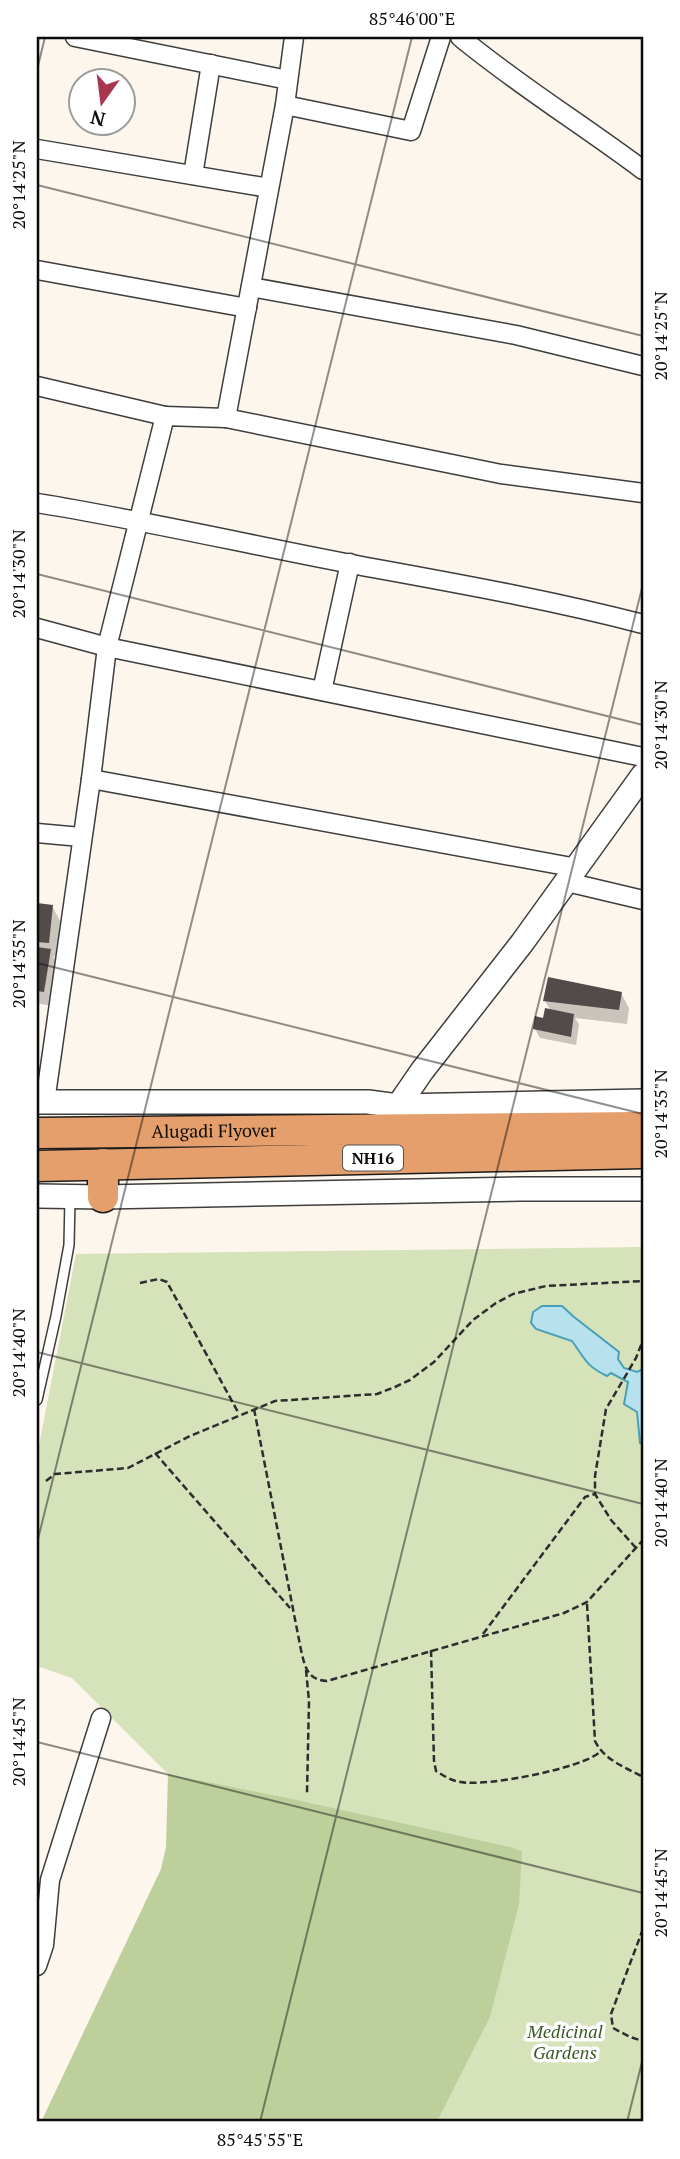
<svg xmlns="http://www.w3.org/2000/svg" width="680" height="2159" viewBox="0 0 680 2159" font-family="'PT Serif',serif">
<rect width="100%" height="100%" fill="#fcf6ec"/>
<polygon fill="#d6e2ba" points="643,1247 643,2122 437,2122 490,2016 522,1851 511,1847 288,1798 168,1774 72,1678 37,1666 37,1456 76,1254"/>
<polygon fill="#bdd09c" points="168,1774 288,1798 511,1847 522,1851 519,1904 490,2017 437,2122 41,2122 161,1869 166,1847"/>
<path fill="#b7e2ed" stroke="#48a0ba" stroke-width="2" d="M 542,1306 L 562,1306 L 574,1317 L 619,1352 L 618,1359 L 624,1368 L 637,1372 L 643,1369 L 643,1444 L 640,1443 L 637,1412 L 624,1404 L 628,1382 L 611,1373 L 607,1376 C 586,1366 585,1359 572,1341 L 536,1329 L 531,1323 L 533,1312 Z"/>
<g fill="#0003">
<polygon points="37,905 52,906 60,921 56,957 53,956 59,965 51,1006 37,1003"/>
<polygon points="621,993 629,1008 627,1024 575,1018 579,1024 576,1045 540,1038 535,1029 551,1011 545,1001"/>
</g>
<g fill="#524b49">
<polygon points="37,903 53,905 49,943 37,942"/>
<polygon points="37,947 51,949 44,992 37,991"/>
<polygon points="548,977 622,992 619,1010 543,1001"/>
<polygon points="545,1008 574,1014 571,1037 533,1029 535,1016 543,1018"/>
</g>
<g fill="none" stroke-linecap="round" stroke-linejoin="round">
<g stroke="#3e3e3e" stroke-width="12">
<polyline id="service" points="37,1400 56,1316 69,1245 70,1199"/>
</g>
<g stroke="#3e3e3e" stroke-width="21">
<g id="minor">
<polyline points="75,37 288,80"/>
<polyline points="294,37 285,105 226,418 165,416 107,647 643,757"/>
<path d="M 460,37 C 518,85 583,125 643,170"/>
<polyline points="285,105 411,131 441,37"/>
<polyline points="37,149 269,188"/>
<polyline points="193,175 211,64"/>
<polyline points="37,270 247,308"/>
<polyline points="251,287 516,335 643,366"/>
<polyline points="37,386 165,416"/>
<polyline points="226,418 501,474 643,493"/>
<path d="M 37,503 C 142,520 246,544 351,564 C 449,582 547,599 643,624"/>
<polyline points="37,628 107,647 91,779 45,1102"/>
<polyline points="322,691 350,563"/>
<polyline points="91,779 577,868"/>
<polyline points="37,833 81,837"/>
<polyline points="567,882 643,900"/>
<polyline points="37,1966 44,1945 50,1880 101,1718"/>
</g>
</g>
<g stroke="#3e3e3e" stroke-width="26">
<g id="tertiary">
<polyline points="37,1102 368,1102 398,1106 643,1101"/>
<polyline points="395,1117 398,1106 422,1071 522,943 643,775"/>
<polyline points="37,1196 103,1197 520,1189 643,1189"/>
</g>
</g>
<g stroke="#1c1c1c" stroke-width="33">
<g id="trunk">
<path id="s1" d="M 37,1133 L 643,1127"/>
<polyline points="103,1164 103,1197"/>
<polyline points="37,1166 643,1153"/>
</g>
</g>
<g stroke="#2d2d2d" stroke-width="2.5" stroke-dasharray="7 3.5" stroke-linecap="butt">
<polyline points="140,1283 159,1279 167,1282 239,1414"/>
<path d="M 254,1409 L 301,1650 C 305,1667 307,1680 327,1681 L 564,1613 L 587,1602 L 643,1540"/>
<polyline points="155,1453 290,1608"/>
<polyline points="46,1481 55,1474 128,1468 190,1436 275,1401 377,1394 395,1387 410,1380 434,1362 473,1320 496,1303 513,1294 546,1286 643,1281"/>
<polyline points="636,1548 611,1520 595,1494 595,1476 606,1409 636,1358 643,1340"/>
<path d="M 587,1604 L 595,1741 C 604,1760 625,1767 643,1777"/>
<polyline points="483,1634 585,1497 595,1494"/>
<path d="M 431,1650 L 434,1761 L 436,1771 C 444,1776 452,1781 461,1782 C 486,1787 583,1768 600,1752"/>
<polyline points="306,1670 309,1701 307,1793"/>
<polyline points="643,1929 611,2014 613,2028 630,2037 643,2041"/>
</g>
<use href="#service" stroke="#fff" stroke-width="9"/>
<use href="#minor" stroke="#fff" stroke-width="18"/>
<use href="#tertiary" stroke="#fff" stroke-width="23"/>
<use href="#trunk" stroke="#e49f6c" stroke-width="30"/>
</g>
<path fill="none" stroke="#0b0b0b" stroke-width="2" stroke-opacity="0.45" d="M 37,70 L 45,37M 37,185 L 643,336M 37,574 L 643,725M 37,963 L 643,1114M 37,1352 L 643,1504M 37,1543 L 412,37M 37,1742 L 643,1893M 260,2122 L 643,584M 627,2122 L 643,2058"/>
<g text-anchor="middle" stroke-width="7" stroke-linejoin="round" paint-order="stroke">
<rect fill="#fff" stroke="#545454" stroke-width="2" x="343" y="1145.5" width="60" height="25" rx="5"/>
<g font-size="16" font-weight="bold" fill="#0b0b0b">
<text x="373" y="1164">NH16</text>
</g>
<g font-size="18" fill="#0b0b0b" stroke="#fff">
<text dy="6" stroke="none"><textPath href="#s1" startOffset="177">Alugadi Flyover</textPath></text>
</g>
<g font-size="18" font-style="italic" fill="#395925" stroke="#fff">
<text x="565" y="2038">Medicinal<tspan x="565" dy="21">Gardens</tspan></text>
</g>
</g>
<rect width="680" height="2159" fill="none" stroke="#ffffff" stroke-width="77"/>
<g transform="translate(102 102) rotate(194)"><circle r="33" fill="#ffffff" stroke="#9d9d9d" stroke-width="2"/>
<path d="M0-5L12 26L0 18L-12 26Z" fill="#a8364f"/>
<text y="-10" font-size="19" font-weight="bold" text-anchor="middle" fill="#0b0b0b">N</text>
</g>
<rect x="38" y="38" width="604" height="2082" fill="none" stroke="#0b0b0b" stroke-width="2.5"/>
<g font-size="18" text-anchor="middle" fill="#0b0b0b">
<text x="412" y="25">85°46'00"E</text>
<text transform="translate(19 185) rotate(-90)" y="6">20°14'25"N</text>
<text transform="translate(661 336) rotate(-90)" y="6">20°14'25"N</text>
<text transform="translate(19 574) rotate(-90)" y="6">20°14'30"N</text>
<text transform="translate(661 725) rotate(-90)" y="6">20°14'30"N</text>
<text transform="translate(19 964) rotate(-90)" y="6">20°14'35"N</text>
<text transform="translate(661 1114) rotate(-90)" y="6">20°14'35"N</text>
<text transform="translate(19 1353) rotate(-90)" y="6">20°14'40"N</text>
<text transform="translate(661 1503) rotate(-90)" y="6">20°14'40"N</text>
<text transform="translate(19 1742) rotate(-90)" y="6">20°14'45"N</text>
<text transform="translate(661 1893) rotate(-90)" y="6">20°14'45"N</text>
<text x="260" y="2146">85°45'55"E</text>
</g>
</svg>
